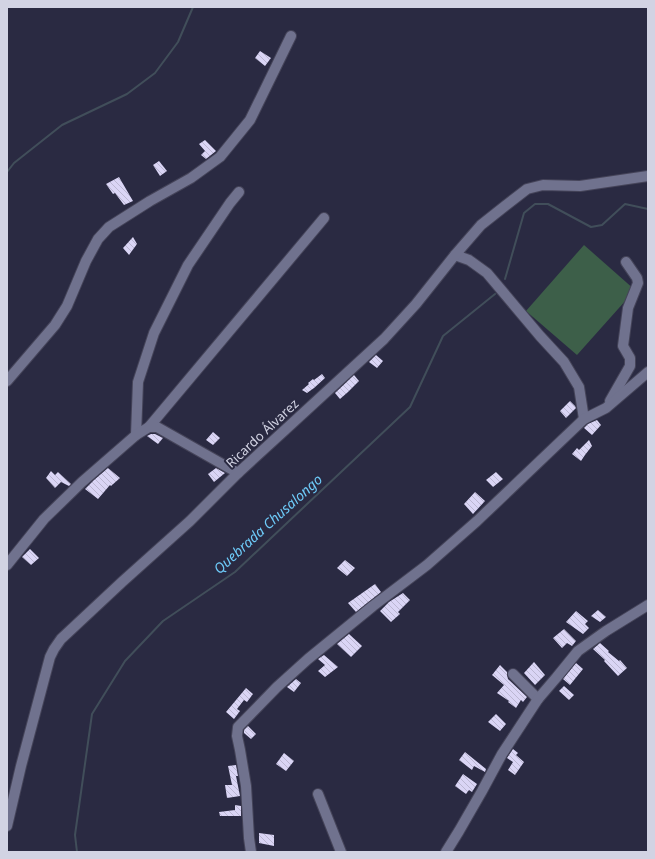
<svg xmlns="http://www.w3.org/2000/svg" width="655" height="859" viewBox="0 0 655 859" font-family="'Noto Sans',sans-serif">
<defs>
<pattern id="building-back-hatch" width="6" height="6" patternUnits="userSpaceOnUse"><rect width="6" height="6" fill="#dad5f5"/><path d="M-1 5l2 2M0 0l6 6M5-1l2 2" fill="none" stroke="#bbb7d2"/></pattern>
</defs>
<rect width="100%" height="100%" fill="#2a2a42"/>
<polygon fill="#3d5f49" points="584,245 635,290 577,355 526,311"/>
<g fill="none" stroke-linecap="round" stroke-linejoin="round">
<g stroke="#414e5a" stroke-width="2">
<polyline points="7,172 14,163 62,125 127,94 155,73 178,42 193,7"/>
<polyline points="505,279 524,213 535,204 548,204 591,227 602,225 625,204 648,209"/>
<polyline points="77,852 75,835 92,714 125,661 163,621 235,572 410,407 443,336 495,294"/>
</g>
</g>
<g fill="url(#building-back-hatch)">
<polygon points="260,51 271,58 265,66 255,58"/>
<polygon points="205,140 216,151 206,159 201,155 205,151 199,144"/>
<polygon points="159,161 167,171 160,176 153,165"/>
<polygon points="119,177 133,201 124,205 115,193 113,194 106,184"/>
<polygon points="133,237 137,244 129,255 123,248"/>
<polygon points="376,355 383,361 377,368 369,362"/>
<polygon points="322,374 325,378 314,388 307,393 302,390 309,384 308,383 313,379 314,380"/>
<polygon points="354,375 359,381 348,392 340,399 335,393"/>
<polygon points="570,401 575,406 576,408 566,418 560,411"/>
<polygon points="597,420 601,425 592,435 584,428 588,424"/>
<polygon points="213,432 220,438 213,445 206,440"/>
<polygon points="151,434 155,434 163,438 158,444 147,436"/>
<polygon points="589,440 592,446 585,455 581,461 572,454 577,448 579,450"/>
<polygon points="108,468 120,478 111,486 110,485 98,499 85,489 94,480"/>
<polygon points="216,468 225,473 214,482 208,474"/>
<polygon points="51,471 55,475 58,472 71,484 69,486 61,482 55,488 46,478"/>
<polygon points="496,472 503,479 493,487 486,480"/>
<polygon points="475,492 485,501 473,514 464,504"/>
<polygon points="30,549 39,558 31,565 22,557"/>
<polygon points="345,560 355,568 347,576 337,568"/>
<polygon points="375,584 381,592 356,612 348,603"/>
<polygon points="403,593 410,600 398,612 400,614 391,622 380,611 389,602"/>
<polygon points="598,610 606,617 600,622 591,616"/>
<polygon points="576,611 588,621 585,624 589,628 583,634 566,622"/>
<polygon points="564,629 576,641 572,646 567,643 562,648 553,638"/>
<polygon points="349,634 362,646 351,657 337,644"/>
<polygon points="600,643 609,651 608,652 619,661 620,660 627,668 618,676 604,661 605,660 593,649"/>
<polygon points="324,655 338,667 325,677 318,671 325,665 318,659"/>
<polygon points="534,662 545,675 535,685 524,673"/>
<polygon points="576,663 583,669 570,685 563,679"/>
<polygon points="500,665 507,672 507,675 508,679 527,697 523,702 521,700 516,708 508,702 509,701 497,693 504,685 492,675"/>
<polygon points="296,679 301,683 294,692 287,687"/>
<polygon points="564,686 574,695 569,700 559,691"/>
<polygon points="246,688 253,694 247,702 244,700 237,709 240,711 234,719 226,712"/>
<polygon points="496,714 506,724 500,731 488,722"/>
<polygon points="248,726 256,734 251,739 244,733 244,730"/>
<polygon points="513,749 518,753 516,755 524,762 515,775 508,770 513,762 507,758"/>
<polygon points="465,752 486,769 485,772 474,766 472,770 459,760"/>
<polygon points="284,753 294,761 286,771 276,764"/>
<polygon points="236,765 238,776 236,776 240,796 227,798 225,785 232,785 228,766"/>
<polygon points="463,774 477,784 472,792 469,790 466,794 455,786"/>
<polygon points="235,805 241,806 241,816 220,816 219,812 235,810"/>
<polygon points="259,833 274,835 274,846 259,843"/>
</g>
<g fill="none" stroke-linecap="round" stroke-linejoin="round">
<g stroke="#454459" stroke-width="12">
<g id="minor">
<polyline points="455,255 469,260 487,273 540,336 564,362 579,387 584,419"/>
<polyline points="7,381 55,325 67,306 86,261 98,239 109,227 150,201 191,178 220,157 250,120 291,36"/>
<polyline points="610,401 630,366 630,358 623,346 628,308 638,283 637,278 626,262"/>
<polyline points="149,427 324,218"/>
<polyline points="136,435 138,382 154,333 188,265 230,203 239,192"/>
<polyline points="7,565 44,519 82,482 136,435 149,427 157,427 238,473"/>
<polyline points="513,674 538,699"/>
<polyline points="318,794 341,852"/>
<polyline points="7,826 21,766 50,657 54,649 61,639 122,582 190,521 238,473 286,429 384,339 416,304 455,255 481,225 505,206 527,189 543,185 580,186 648,176"/>
<polyline points="251,852 249,838 246,786 240,750 237,736 238,727 277,687 308,659 373,606 427,565 477,521 584,419 606,408 648,372"/>
<polyline points="446,852 459,831 482,791 502,754 538,699 556,678 578,651 606,631 648,605"/>
</g>
</g>
<use href="#minor" stroke="#70728e" stroke-width="10"/>
</g>
<g text-anchor="middle" stroke-width="4" stroke-linejoin="round" paint-order="stroke">
<g font-size="13" fill="#d2d3e3" stroke="#2a2a42">
<text transform="translate(262 433) rotate(-43)" y="5">Ricardo Álvarez</text>
</g>
<g font-size="14" font-style="italic" fill="#6ecbf9" stroke="#2a2a42">
<text transform="translate(268 524) rotate(-42)" y="5">Quebrada Chusalongo</text>
</g>
</g>
<rect width="655" height="859" fill="none" stroke="#d2d3e3" stroke-width="16"/>
</svg>
